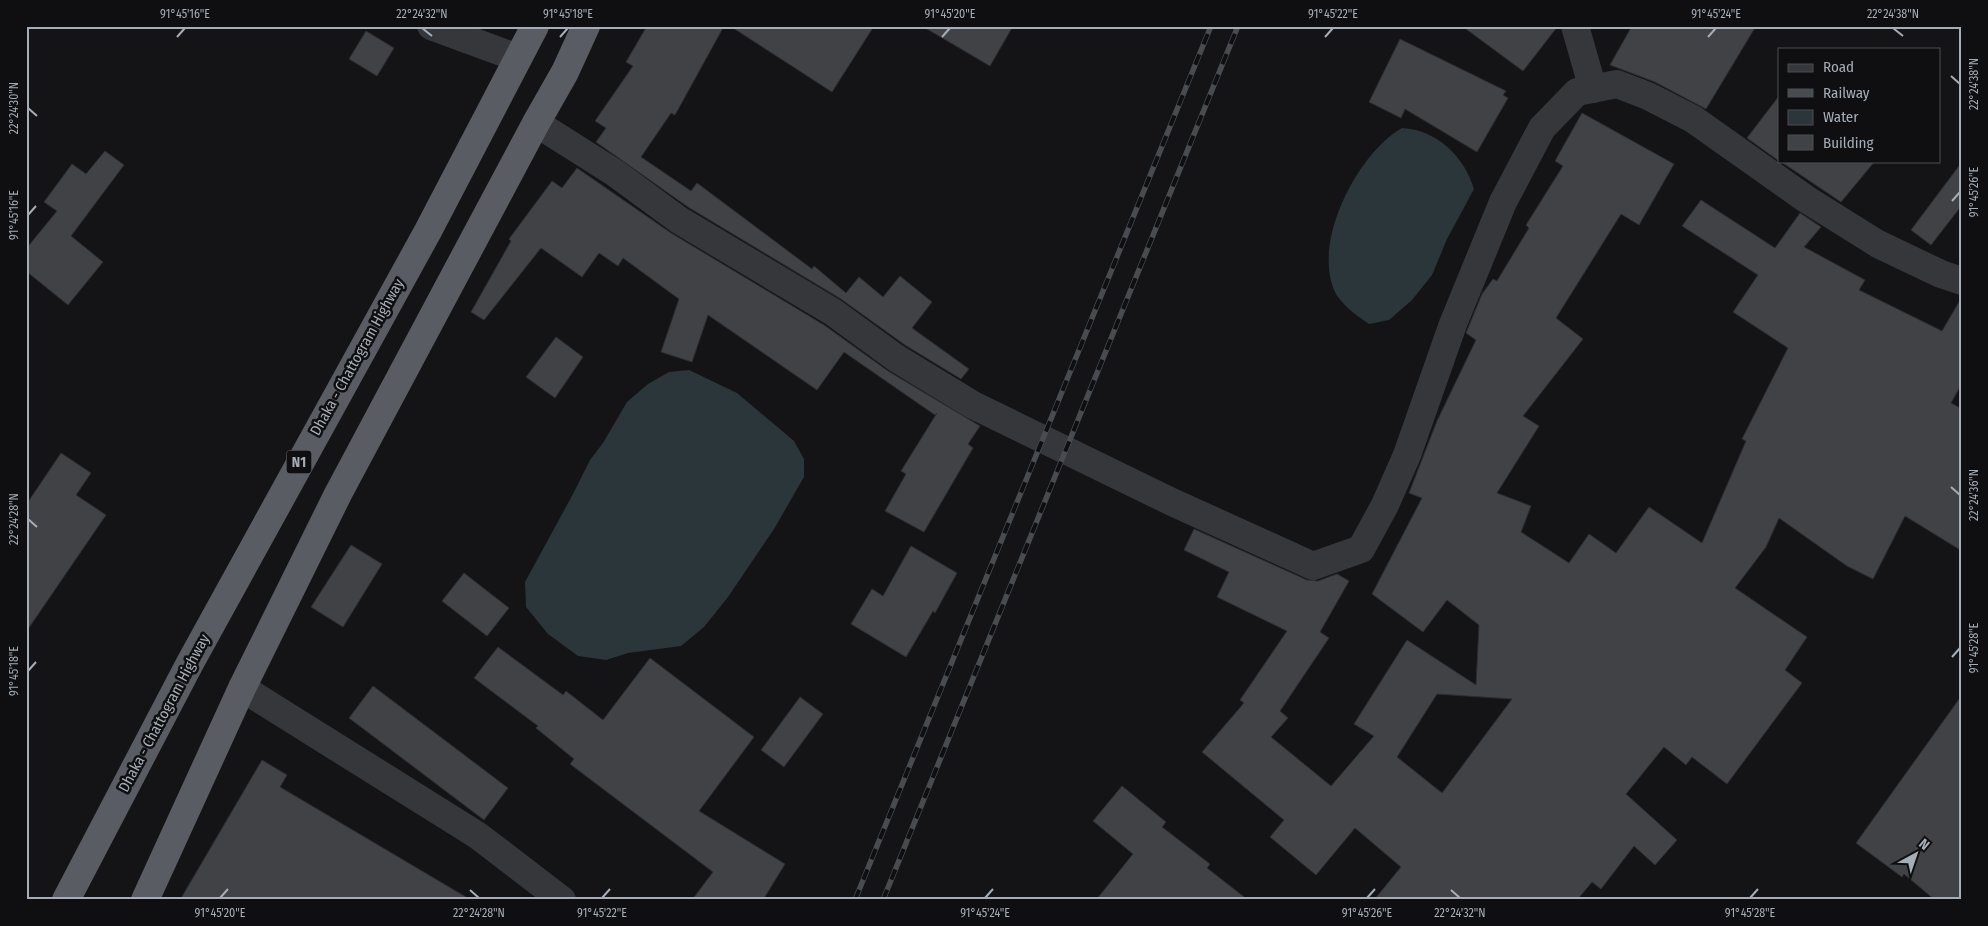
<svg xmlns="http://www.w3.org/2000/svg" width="1988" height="926" viewBox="0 0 1988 926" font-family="'Fira Sans Condensed',sans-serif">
<rect width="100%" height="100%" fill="#141416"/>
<g fill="#2a363a">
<path d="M 1402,128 C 1437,130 1464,156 1474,189 L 1447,239 L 1432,275 L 1412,300 L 1389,320 L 1369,324 C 1357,316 1340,304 1334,290 C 1313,240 1358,153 1402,128 Z"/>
<polygon points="689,370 737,393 794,441 804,459 804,477 774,529 728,597 704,627 681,646 628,653 606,660 578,656 548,634 526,607 525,582 573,494 590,460 603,443 627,402 648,384 669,372"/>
</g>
<g fill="#404246" stroke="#2e2e32" fill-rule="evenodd">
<polygon points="647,26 724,26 675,115 671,113 641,157 691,191 697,183 812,269 814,266 846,293 859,277 883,297 900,276 932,302 912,328 969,369 961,379 905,345 841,299 688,207 596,142 606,128 595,121 633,66 626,62"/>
<polygon points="730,26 874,26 832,92"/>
<polygon points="922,26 1013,26 990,66"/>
<polygon points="1462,26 1558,26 1523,71"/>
<polygon points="1632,26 1756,26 1706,109 1655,82 1610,65"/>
<polygon points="366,31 394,48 377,76 349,59"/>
<polygon points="1400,39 1506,91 1503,95 1508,98 1477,152 1405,109 1401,118 1369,102"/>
<polygon points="1779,96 1779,161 1747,138"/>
<path d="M 1582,113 L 1674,164 L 1639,225 L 1621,214 L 1556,318 L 1583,339 L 1523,416 L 1539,426 L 1497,493 L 1531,506 L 1521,532 L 1569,563 L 1589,534 L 1616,553 L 1649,507 L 1702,543 L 1746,441 L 1742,439 L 1788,348 L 1733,312 L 1758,275 L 1682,226 L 1701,200 L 1775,248 L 1800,213 L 1821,227 L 1804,247 L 1865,280 L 1859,290 L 1942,331 L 1962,297 L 1962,383 L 1951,403 L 1962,409 L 1962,551 L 1905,516 L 1873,579 L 1847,566 L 1779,518 L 1766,547 L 1735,588 L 1807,637 L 1785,670 L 1802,683 L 1727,784 L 1692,757 L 1686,765 L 1664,747 L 1626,794 L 1677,840 L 1655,865 L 1634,846 L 1601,889 L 1592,882 L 1577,900 L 1374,900 L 1401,867 L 1355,828 L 1316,875 L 1270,837 L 1284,820 L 1202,752 L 1244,703 L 1240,700 L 1287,631 L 1217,597 L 1229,572 L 1184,550 L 1194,529 L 1307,580 L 1318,581 L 1337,574 L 1349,581 L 1320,632 L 1329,638 L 1280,711 L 1288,718 L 1271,737 L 1331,786 L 1374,736 L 1354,724 L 1407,640 L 1476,685 L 1479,625 L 1447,600 L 1423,632 L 1372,594 L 1422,498 L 1409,493 L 1437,421 L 1476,340 L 1466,333 L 1482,294 L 1493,279 L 1497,281 L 1529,228 L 1526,225 L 1563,166 L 1555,161 ZM 1437,694 L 1512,699 L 1442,793 L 1397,757 Z"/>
<polygon points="105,151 124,165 71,236 103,262 68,305 26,271 26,249 57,211 44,202 72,164 86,174"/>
<polygon points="1780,161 1875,161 1841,202"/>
<polygon points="1962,162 1962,205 1931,245 1911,230"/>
<polygon points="577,168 671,233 824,325 888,371 980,426 968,444 973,448 924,532 885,511 906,474 901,471 937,413 935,415 844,352 817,390 708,315 692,362 661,352 679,299 623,258 618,266 599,253 582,277 541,248 484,320 471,312 511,241 509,239 552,181 562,188"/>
<polygon points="556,337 583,357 555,398 526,377"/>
<polygon points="61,453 91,473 76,495 106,515 26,632 26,505"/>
<polygon points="351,545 382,564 343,627 311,607"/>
<polygon points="911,546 957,573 935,613 933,611 906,657 851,624 872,589 883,596"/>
<polygon points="464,573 509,608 487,636 442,601"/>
<polygon points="498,647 563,695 566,691 603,720 650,658 754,737 699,811 785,864 763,900 692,900 713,872 570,764 574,759 536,728 538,726 474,678"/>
<polygon points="373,686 508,788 484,820 349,718"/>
<polygon points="1962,695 1962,900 1935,900 1904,874 1902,877 1856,843"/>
<polygon points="800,697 823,714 784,767 761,750"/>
<polygon points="262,760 287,775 280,787 471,900 180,900"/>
<polygon points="1122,786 1166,822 1162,827 1210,864 1207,868 1248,900 1096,900 1133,854 1093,821"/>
</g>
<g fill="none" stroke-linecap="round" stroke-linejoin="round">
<g stroke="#35373b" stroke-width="28">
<polyline points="431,26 518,58"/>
<polyline points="1575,26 1593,89"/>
<polyline points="536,123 615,173 679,220 833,312 896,358 973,405 1172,502 1313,566 1361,549 1385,505 1407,455 1453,324 1503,202 1542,128 1577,92 1617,84 1648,96 1693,119 1806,199 1878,244 1941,274 1962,281"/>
<polyline points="242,688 477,835 562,900"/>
</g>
<g stroke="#595d63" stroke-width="28">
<polyline points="66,900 190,663 428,231 535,26"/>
<polyline points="145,900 242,688 338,494 536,123 565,72 586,26"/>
</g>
<g stroke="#484b50" stroke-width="5.5">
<g id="rail">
<polyline points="855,900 1211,26"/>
<polyline points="883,900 1238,26"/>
</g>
</g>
<use href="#rail" stroke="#0f0f11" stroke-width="4" stroke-dasharray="11" stroke-linecap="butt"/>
</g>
<path fill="none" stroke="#a5adb7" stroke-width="2" d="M 422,28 L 432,36M 1893,28 L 1903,36M 177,37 L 185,28M 560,37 L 568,28M 942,37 L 950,28M 1325,37 L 1333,28M 1708,37 L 1716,28M 1951,76 L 1960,84M 28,108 L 37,116M 1952,201 L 1960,192M 28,215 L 36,206M 1951,487 L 1960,495M 28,519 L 37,527M 1952,657 L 1960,648M 28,671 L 36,662M 470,890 L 479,898M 1451,890 L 1460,898M 220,898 L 228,889M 602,898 L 610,889M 985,898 L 993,889M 1367,898 L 1375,889M 1750,898 L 1758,889"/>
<g text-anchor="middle" stroke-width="5" stroke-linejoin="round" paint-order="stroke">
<rect fill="#0f0f11" stroke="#787e85" stroke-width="1" x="286.5" y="450.5" width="25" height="23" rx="4"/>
<g font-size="14" font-weight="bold" fill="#a5adb7">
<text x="299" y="467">N1</text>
</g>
<g font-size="15" fill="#a5adb7" stroke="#0f0f11">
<text transform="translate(357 357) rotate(-61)" y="5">Dhaka - Chattogram Highway</text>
<text transform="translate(164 713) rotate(-62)" y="5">Dhaka - Chattogram Highway</text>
</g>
</g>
<rect width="1988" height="926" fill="none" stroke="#0f0f11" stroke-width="55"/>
<rect x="1778" y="48" width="162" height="115" fill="#0f0f11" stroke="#4b4e53"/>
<rect x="1788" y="64" width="25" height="8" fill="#35373b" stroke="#4b4e53"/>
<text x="1823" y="72" font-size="15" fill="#a5adb7">Road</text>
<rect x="1788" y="89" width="25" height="8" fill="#484b50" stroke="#4b4e53"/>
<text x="1823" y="98" font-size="15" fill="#a5adb7">Railway</text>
<rect x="1788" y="110" width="25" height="15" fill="#2a363a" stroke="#4b4e53"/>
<text x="1823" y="122" font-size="15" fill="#a5adb7">Water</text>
<rect x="1788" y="135" width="25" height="15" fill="#404246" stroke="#4b4e53"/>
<text x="1823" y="148" font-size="15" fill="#a5adb7">Building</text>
<g transform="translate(1916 854) rotate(40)" stroke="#0f0f11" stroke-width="4" paint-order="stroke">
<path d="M0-4L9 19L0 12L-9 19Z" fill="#a5adb7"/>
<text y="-8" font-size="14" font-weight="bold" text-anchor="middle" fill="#a5adb7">N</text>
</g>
<rect x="28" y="28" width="1932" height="870" fill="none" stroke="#a5adb7" stroke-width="2"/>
<g font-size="12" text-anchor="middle" fill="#a5adb7">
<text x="185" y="18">91°45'16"E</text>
<text x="422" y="18">22°24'32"N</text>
<text x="568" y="18">91°45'18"E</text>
<text x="950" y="18">91°45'20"E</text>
<text x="1333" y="18">91°45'22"E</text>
<text x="1716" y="18">91°45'24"E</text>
<text x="1893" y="18">22°24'38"N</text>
<text transform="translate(1974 84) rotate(-90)" y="4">22°24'38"N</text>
<text transform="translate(14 108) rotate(-90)" y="4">22°24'30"N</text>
<text transform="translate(1974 192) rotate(-90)" y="4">91°45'26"E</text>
<text transform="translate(14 215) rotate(-90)" y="4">91°45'16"E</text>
<text transform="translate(1974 495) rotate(-90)" y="4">22°24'36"N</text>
<text transform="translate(14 519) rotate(-90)" y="4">22°24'28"N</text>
<text transform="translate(1974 648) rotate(-90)" y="4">91°45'28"E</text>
<text transform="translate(14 671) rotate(-90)" y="4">91°45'18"E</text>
<text x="220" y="917">91°45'20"E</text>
<text x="479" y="917">22°24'28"N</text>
<text x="602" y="917">91°45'22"E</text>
<text x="985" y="917">91°45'24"E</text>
<text x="1367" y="917">91°45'26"E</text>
<text x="1460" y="917">22°24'32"N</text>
<text x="1750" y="917">91°45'28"E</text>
</g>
</svg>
